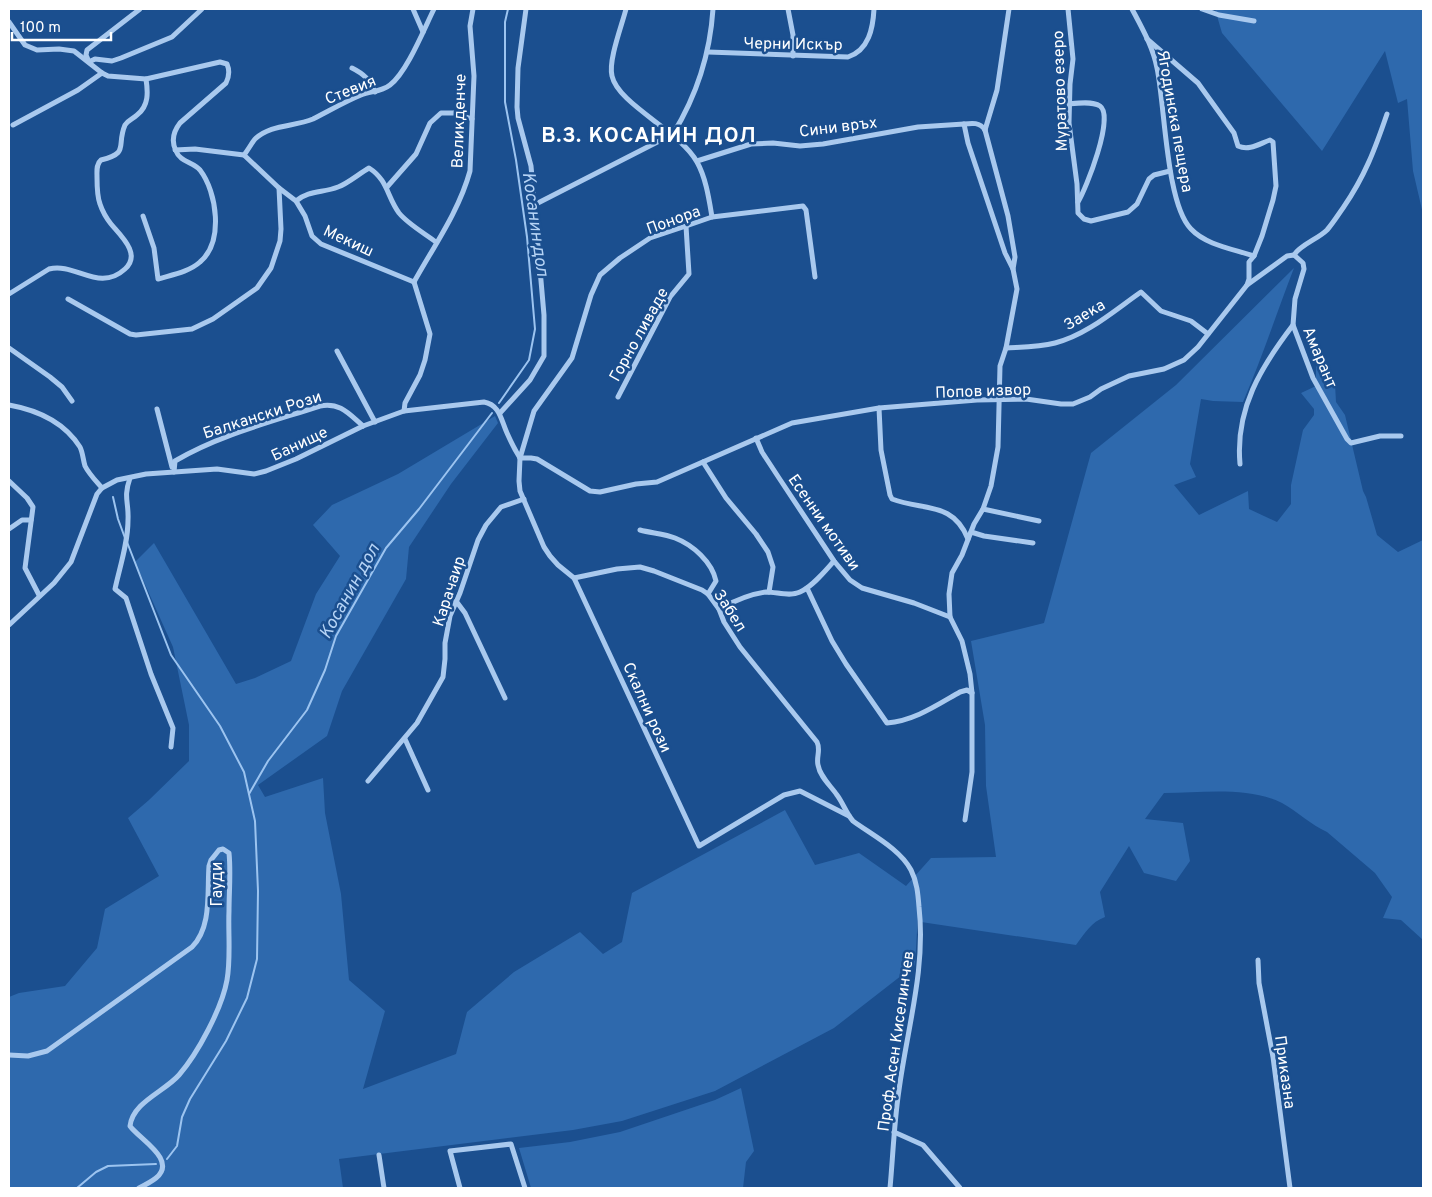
<svg xmlns="http://www.w3.org/2000/svg" width="1432" height="1197" viewBox="0 0 1432 1197" font-family="Overpass,sans-serif">
<rect width="100%" height="100%" fill="#1b4f8f"/>
<g fill="#2e69ad">
<polygon points="1215,9 1423,9 1423,214 1413,171 1407,99 1398,103 1385,51 1322,151 1222,33"/>
<path d="M 1294,268 C 1277,312 1262,358 1243,402 L 1213,401 L 1201,399 L 1190,464 L 1196,477 L 1174,485 L 1199,515 L 1248,491 L 1249,509 L 1277,522 L 1291,504 L 1291,485 L 1303,430 L 1314,415 L 1314,409 L 1301,393 L 1316,386 L 1316,367 L 1320,363 L 1335,384 L 1336,402 L 1345,415 L 1363,491 L 1366,497 L 1377,535 L 1398,552 L 1423,540 L 1423,940 L 1401,920 L 1383,918 L 1392,897 L 1375,873 L 1327,832 C 1311,825 1298,812 1282,803 C 1248,786 1201,793 1164,793 L 1145,819 L 1183,823 L 1190,861 L 1176,881 L 1144,873 L 1129,846 L 1100,892 L 1105,917 C 1091,922 1085,933 1076,945 L 921,922 L 918,915 L 915,965 L 834,1028 L 715,1091 L 622,1121 L 573,1130 L 339,1159 L 343,1188 L 9,1188 L 9,997 L 19,993 L 65,986 L 97,948 L 105,909 L 159,876 L 128,818 L 149,800 L 189,761 L 189,725 L 173,647 L 135,562 L 154,543 L 236,684 L 255,678 L 291,661 L 316,594 L 340,556 L 313,525 L 332,505 L 398,474 L 495,416 L 498,423 L 451,484 L 409,547 L 406,579 L 342,691 L 327,736 L 258,785 L 265,797 L 323,778 L 325,813 L 341,894 L 349,980 L 385,1011 L 363,1089 L 456,1054 L 467,1012 L 514,972 L 580,932 L 603,954 L 622,942 L 632,893 L 785,810 L 815,865 L 859,853 L 906,886 L 931,858 L 996,857 L 986,786 L 985,725 L 971,641 L 1044,623 L 1091,453 L 1176,385 Z"/>
<polygon points="741,1088 754,1151 746,1162 743,1188 531,1188 519,1148 570,1142 620,1132 715,1100"/>
</g>
<g fill="none" stroke-linecap="round" stroke-linejoin="round">
<g stroke="#9cc4f0" stroke-width="2">
<polyline points="499,403 529,360 535,329 527,237 516,160 505,102 505,22 508,9"/>
<polyline points="113,497 118,519 125,538"/>
<polyline points="127,542 171,655 220,726 244,772 255,821 258,891 257,959 247,998 226,1041 190,1099 182,1117 177,1146 167,1159"/>
<polyline points="249,794 268,761 307,710 325,670 336,636 386,548 419,509 492,413"/>
<polyline points="77,1188 96,1172 108,1166 156,1164"/>
</g>
<g stroke="#a9c9ee" stroke-width="5">
<polyline points="140,9 87,50 86,55 89,62 95,59 112,61 121,58 172,37 202,9"/>
<polyline points="413,9 423,32"/>
<path d="M 626,9 C 622,25 608,61 612,76 C 618,104 680,131 697,162 C 706,178 709,199 712,217"/>
<polyline points="788,9 793,35 793,56"/>
<polyline points="1068,9 1073,59 1070,84 1069,123 1077,184 1078,213 1084,219 1091,221 1128,212 1137,204 1149,179 1154,175 1170,171"/>
<path d="M 1132,9 C 1142,28 1153,47 1157,68 C 1165,105 1166,204 1191,229 C 1206,245 1233,249 1254,256"/>
<polyline points="1202,9 1219,15 1254,21"/>
<path d="M 9,22 L 25,45 L 37,50 L 59,49 L 74,51 L 102,73 L 108,76 L 146,79 L 220,62 L 227,64 C 230,71 229,77 226,83 L 180,123 C 173,132 171,141 176,151 C 180,162 193,162 200,170 C 217,192 224,242 200,262 C 189,272 171,275 158,279 L 154,248 L 143,216"/>
<path d="M 708,52 L 848,57 C 869,50 873,28 874,9"/>
<path d="M 352,68 C 364,74 370,80 375,92"/>
<path d="M 1069,104 C 1078,103 1092,101 1100,106 C 1115,116 1086,189 1078,202"/>
<path d="M 964,124 C 972,123 980,122 985,130"/>
<polyline points="13,125 78,90 102,73"/>
<polyline points="985,130 997,90 1009,9"/>
<polyline points="175,150 195,149 244,155 279,188 296,201 305,216 312,236 321,244 414,282"/>
<path d="M 244,155 C 248,150 251,144 255,139 C 271,124 294,127 313,119 C 329,111 344,102 361,95 C 371,91 381,92 390,85 C 407,72 424,29 434,9"/>
<polyline points="697,161 751,144 773,143 800,146 823,144 918,127 964,124 968,143 1005,253 1013,269"/>
<polyline points="387,187 416,154 430,123 441,113 454,113 472,119"/>
<path d="M 296,201 C 309,190 323,193 338,187 C 347,184 360,173 369,168 C 388,180 387,197 399,213 C 408,224 424,233 436,242"/>
<path d="M 534,205 L 673,134 C 697,95 710,55 713,9"/>
<path d="M 1294,255 C 1300,245 1318,239 1327,230 C 1333,223 1338,215 1343,208 C 1365,176 1375,149 1387,114"/>
<polyline points="815,277 806,210 803,206 712,217 686,226 650,238 620,258 600,275 591,295 572,358 534,411 520,458 519,481 520,491 544,547 550,556 558,565 574,578 699,846 784,795 800,791 849,816"/>
<path d="M 414,282 C 434,246 459,211 470,171 L 474,76 L 470,26 L 473,9"/>
<polyline points="1247,285 1287,256 1294,255 1303,263 1304,269 1295,299 1293,325 1313,378 1347,439 1351,443 1380,436 1401,436"/>
<path d="M 9,294 L 49,269 C 75,262 99,293 125,269 C 142,254 120,235 111,224 C 107,219 102,210 100,204 C 97,196 97,185 97,177 C 97,171 96,164 101,160 C 130,153 116,146 125,125 C 128,120 133,119 137,115 C 149,106 148,92 146,79"/>
<polyline points="68,299 130,334 136,335 192,329 213,319 257,288 271,268 280,241 281,229 279,188"/>
<polyline points="9,348 50,377 62,387 72,401"/>
<path d="M 1006,348 C 1022,347 1039,347 1055,343 C 1087,335 1115,310 1141,292 L 1161,311 L 1191,321 L 1208,334"/>
<polyline points="337,351 375,422"/>
<polyline points="618,397 670,297 689,274 686,226"/>
<path d="M 9,405 C 37,410 64,422 80,447 C 83,453 83,460 85,466 C 89,474 96,481 102,488"/>
<path d="M 879,408 L 881,450 L 890,495 L 892,499 C 923,511 953,501 968,539"/>
<polyline points="157,409 172,467"/>
<polyline points="404,411 405,403 420,375 425,360 430,334 414,282"/>
<polyline points="500,413 530,380 544,356 544,315 531,166 518,118 517,107 518,68 526,9"/>
<polyline points="756,438 762,452 779,478 834,561 850,580 862,588 914,603 950,617"/>
<path d="M 520,458 L 531,458 L 537,459 L 590,491 L 600,492 L 636,484 L 657,482 L 792,423 L 879,408 L 977,400 L 1026,399 L 1061,404 L 1073,404 L 1090,397 L 1101,389 L 1129,376 L 1164,369 L 1184,360 L 1198,347 L 1247,285 L 1249,279 L 1249,262 L 1254,256 L 1262,236 L 1273,200 L 1276,186 L 1273,142 L 1270,140 C 1259,144 1249,151 1238,146 L 1234,133 L 1198,83 L 1147,39"/>
<polyline points="703,462 726,498 756,534 768,552 773,567 769,592"/>
<path d="M 1240,464 C 1235,409 1261,367 1293,325"/>
<path d="M 174,472 L 175,461 C 219,435 271,422 320,406 C 340,402 349,414 363,426"/>
<path d="M 130,478 C 123,498 129,502 128,520 C 128,543 120,566 115,589 L 126,598 L 151,674 L 173,728 L 171,747"/>
<polyline points="9,481 27,498 33,507 25,568 39,595"/>
<polyline points="983,509 1039,521"/>
<polyline points="9,529 22,520 31,520"/>
<path d="M 640,530 C 651,533 665,534 675,538 C 693,545 712,562 716,581 L 708,594"/>
<polyline points="971,532 984,536 1033,543"/>
<path d="M 574,578 L 617,569 L 640,567 L 654,571 L 702,590 L 708,594 L 719,609 L 724,622 L 740,647 L 817,742 C 821,750 816,757 818,765 C 820,777 831,786 837,795 C 843,803 846,813 853,821 C 872,835 900,849 911,870 C 917,882 918,894 919,907 C 926,969 907,1029 899,1090 C 894,1123 893,1156 890,1188"/>
<path d="M 807,588 L 832,641 L 846,664 L 887,723 C 914,721 937,705 960,692 L 967,690 L 972,693"/>
<polyline points="456,601 465,613 505,698"/>
<path d="M 719,609 C 734,601 749,594 766,592 C 777,592 790,597 800,592 C 813,586 825,571 834,561"/>
<path d="M 9,625 L 54,583 L 71,562 L 97,494 L 102,488 L 117,480 L 146,474 L 217,469 L 254,474 L 266,471 L 296,459 L 363,426 L 404,411 L 484,402 C 500,405 501,420 507,433 C 511,442 515,450 520,458"/>
<polyline points="405,739 428,790"/>
<polyline points="368,781 417,723 443,677 445,659 445,643 450,616 460,593 478,540 486,525 501,507 524,499"/>
<polyline points="965,820 972,772 972,693 970,674 962,641 950,617 949,594 952,573 962,555 974,524 983,509 991,486 998,447 1000,366 1006,348 1017,289 1013,269 1015,257 1008,216 985,130"/>
<polyline points="1258,960 1259,983 1273,1057 1290,1188"/>
<path d="M 9,1055 L 28,1056 L 47,1051 L 192,947 C 212,927 207,892 209,866 L 211,860 L 219,850 L 223,849 L 229,853 C 231,872 229,892 229,911 C 228,933 231,958 227,980 C 222,1008 198,1053 179,1075 C 164,1092 133,1102 130,1126 C 139,1139 178,1160 156,1178 C 151,1182 145,1185 139,1188"/>
<polyline points="894,1132 923,1145 960,1188"/>
<polyline points="379,1155 384,1188"/>
<polyline points="460,1188 450,1151 511,1144 525,1188"/>
</g>
</g>
<g text-anchor="middle" stroke-width="5" stroke-linejoin="round" paint-order="stroke">
<g font-size="16" fill="#fff" stroke="#1b4f8f">
<text transform="translate(793 43) rotate(1)" y="6">Черни Искър</text>
<text transform="translate(350 89) rotate(-22)" y="6">Стевия</text>
<text transform="translate(1059 91) rotate(-92)" y="6">Муратово езеро</text>
<text transform="translate(458 121) rotate(-88)" y="6">Великденче</text>
<text transform="translate(1176 121) rotate(80)" y="6">Ягодинска пещера</text>
<text transform="translate(838 126) rotate(-7)" y="6">Сини връх</text>
<text transform="translate(673 219) rotate(-20)" y="6">Понора</text>
<text transform="translate(349 240) rotate(25)" y="6">Мекиш</text>
<text transform="translate(1084 314) rotate(-31)" y="6">Заека</text>
<text transform="translate(638 334) rotate(-61)" y="6">Горно ливаде</text>
<text transform="translate(1321 357) rotate(67)" y="6">Амарант</text>
<text transform="translate(983 390) rotate(-2)" y="6">Попов извор</text>
<text transform="translate(262 414) rotate(-18)" y="6">Балкански Рози</text>
<text transform="translate(299 443) rotate(-25)" y="6">Банище</text>
<text transform="translate(825 522) rotate(55)" y="6">Есенни мотиви</text>
<text transform="translate(448 591) rotate(-72)" y="6">Карачаир</text>
<text transform="translate(731 610) rotate(57)" y="6">Забел</text>
<text transform="translate(648 707) rotate(66)" y="6">Скални рози</text>
<text transform="translate(216 884) rotate(-90)" y="6">Гауди</text>
<text transform="translate(895 1041) rotate(-82)" y="6">Проф. Асен Киселинчев</text>
<text transform="translate(1286 1072) rotate(82)" y="6">Приказна</text>
</g>
<g font-size="18" font-style="italic" fill="#b5d3f5" stroke="#1b4f8f">
<text transform="translate(536 224) rotate(82)" y="6">Косанин дол</text>
<text transform="translate(349 591) rotate(-61)" y="6">Косанин дол</text>
</g>
<g font-size="21" font-weight="bold" letter-spacing="1" fill="#fff" stroke="#1b4f8f">
<text x="649" y="142">В.З. КОСАНИН ДОЛ</text>
</g>
</g>
<rect width="1432" height="1197" fill="none" stroke="#ffffff" stroke-width="20"/>
<path d="M12 32v8h99v-8" fill="none" stroke="#ffffff" stroke-width="2.5"/>
<text x="20" y="32" font-size="15" fill="#ffffff" stroke="#1b4f8f" stroke-width="4" paint-order="stroke">100 m</text>
</svg>
